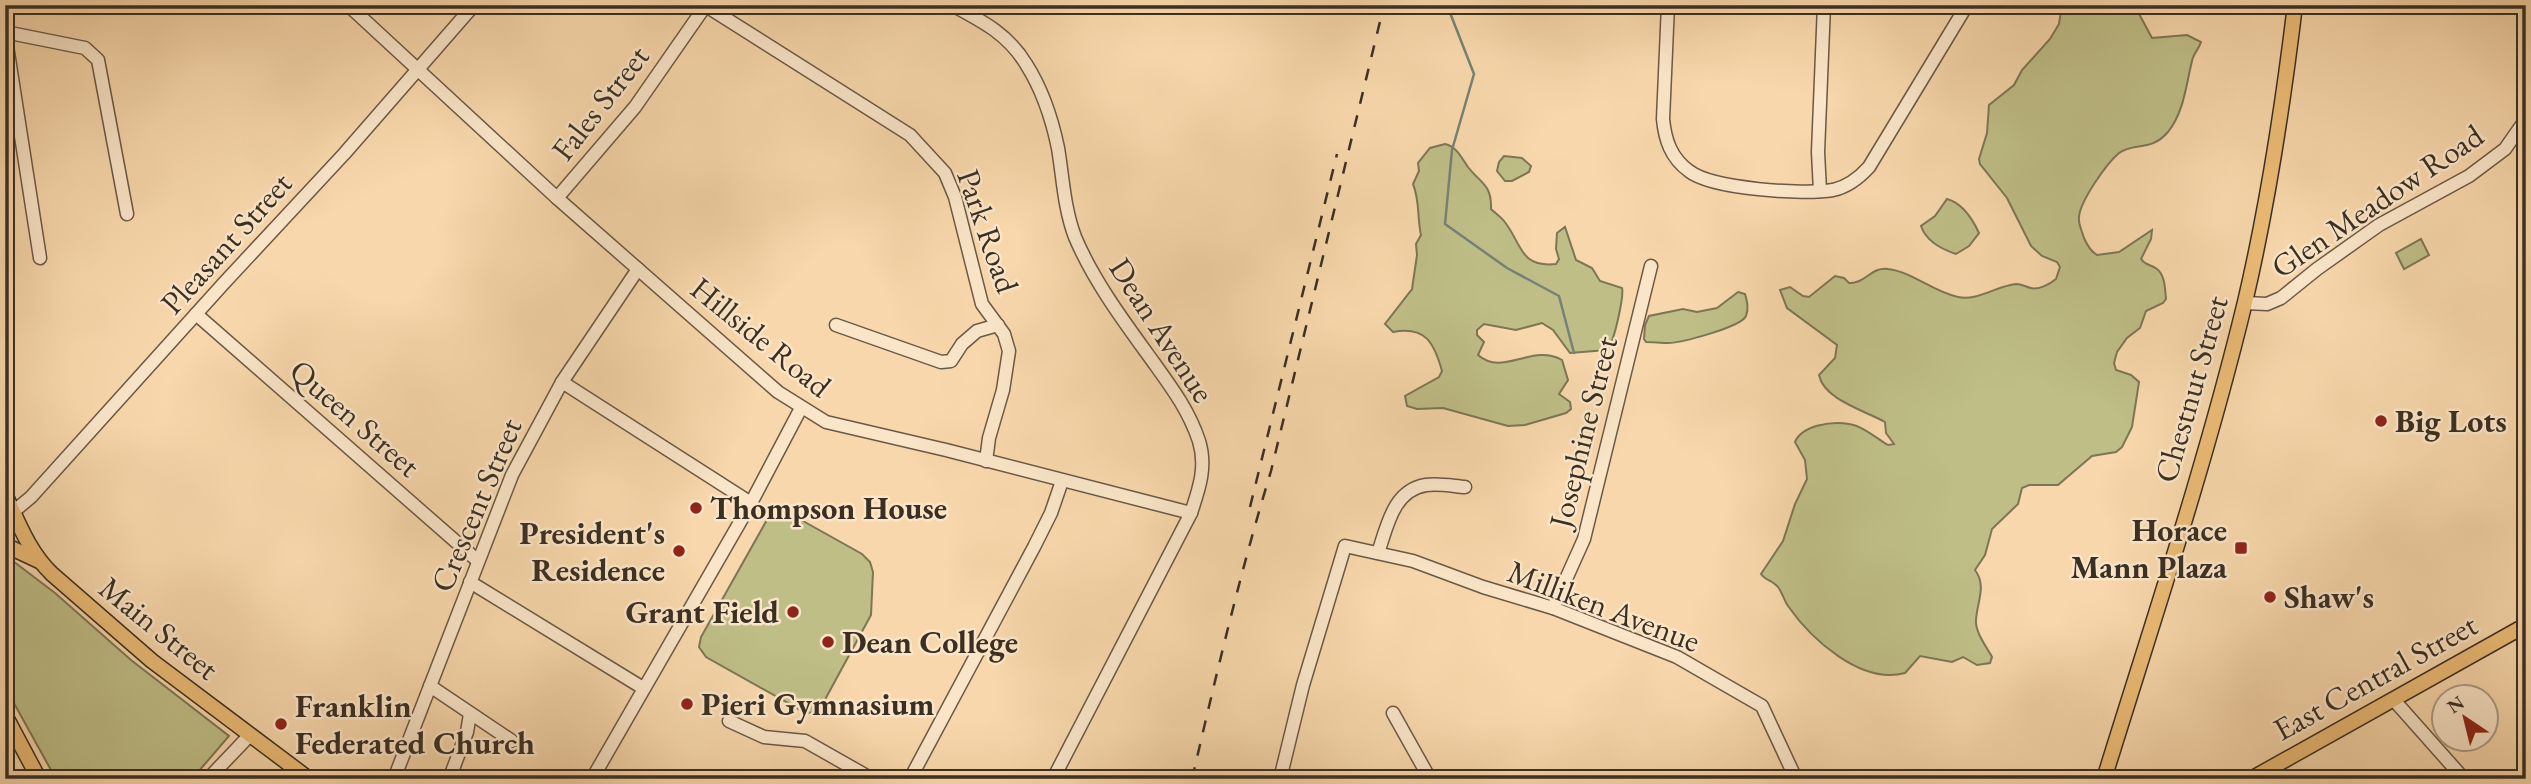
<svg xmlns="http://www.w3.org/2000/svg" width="2531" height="784" viewBox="0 0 2531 784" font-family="'EB Garamond',serif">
<rect width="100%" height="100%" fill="#f7d7ab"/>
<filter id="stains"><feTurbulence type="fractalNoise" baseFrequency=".00286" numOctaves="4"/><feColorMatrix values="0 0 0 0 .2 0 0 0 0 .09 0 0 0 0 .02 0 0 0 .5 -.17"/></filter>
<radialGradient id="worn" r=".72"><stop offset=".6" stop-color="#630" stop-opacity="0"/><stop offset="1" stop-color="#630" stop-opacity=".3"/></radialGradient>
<g fill="#bfbe87" stroke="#7d7655" stroke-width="2">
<path d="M 2062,5 L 2128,5 L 2138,12 L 2152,38 L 2187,35 L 2201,42 C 2199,49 2193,54 2192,61 C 2186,85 2184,112 2168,132 C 2151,152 2134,142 2119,153 C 2107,163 2080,201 2079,217 C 2078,224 2082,231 2084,238 C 2087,245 2090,251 2097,255 L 2119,252 L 2152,230 L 2151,239 L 2141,259 C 2146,266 2150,264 2157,269 C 2165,275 2165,289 2166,299 L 2163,303 L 2146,311 L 2140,328 L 2127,338 L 2117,352 L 2114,363 L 2116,370 L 2131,375 L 2139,382 L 2132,427 L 2122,447 L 2116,452 L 2092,456 L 2058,485 L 2029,485 L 2022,488 L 2018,504 L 1992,529 L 1985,555 L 1975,570 C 1987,586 1977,602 1976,620 C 1975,632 1986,646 1992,657 L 1990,663 L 1977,665 L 1963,657 L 1952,662 L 1920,656 L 1905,673 C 1861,685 1811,639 1788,606 C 1784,600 1782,592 1778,587 C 1773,581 1765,580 1761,574 L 1783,541 L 1795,504 L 1807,479 L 1805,460 L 1795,442 C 1802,425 1832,421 1849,424 C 1863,426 1876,438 1888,445 L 1894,444 L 1886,433 L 1885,422 C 1866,411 1824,400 1819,375 L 1835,358 L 1837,345 L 1787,308 L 1780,290 L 1790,287 L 1803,296 L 1809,297 L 1835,276 L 1844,278 L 1849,283 C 1865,284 1872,266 1888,269 C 1913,272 1933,292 1958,297 C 1978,301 1996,286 2016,284 C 2022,284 2026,287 2031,288 C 2039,290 2050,284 2056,279 L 2060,267 L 2057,262 L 2042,256 L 2031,246 L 2007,198 L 1980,164 L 1979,159 L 1987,133 L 1989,105 L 2014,85 L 2022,70 L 2050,39 L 2059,24 Z"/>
<path d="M 1445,144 C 1457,147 1461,157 1468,167 C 1480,183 1492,184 1491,209 C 1495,213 1500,216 1504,221 C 1522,243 1519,268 1556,264 L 1559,259 L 1556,249 L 1557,233 L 1565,227 L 1576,260 L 1592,268 L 1600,281 L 1622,288 C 1624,296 1614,344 1607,350 L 1570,353 L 1553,330 L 1542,323 L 1516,330 L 1484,324 L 1477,330 L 1477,335 L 1484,342 L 1478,355 C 1503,377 1532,343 1562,360 L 1568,380 L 1559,394 L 1570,402 L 1571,409 L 1566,413 L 1525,425 L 1508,426 L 1443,408 L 1417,409 L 1407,406 L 1405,396 L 1439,377 L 1442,371 C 1434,342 1425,326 1393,332 L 1385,324 L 1412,289 L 1417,255 L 1416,244 L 1421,235 C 1417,217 1420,201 1413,184 L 1419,171 L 1418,163 L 1430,148 Z"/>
<polygon points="1504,156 1522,158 1531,166 1529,172 1512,181 1505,181 1497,171 1499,162"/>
<path d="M 1947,199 C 1962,203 1973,220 1979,233 L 1969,246 L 1956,254 C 1941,249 1926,241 1921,226 L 1935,216 Z"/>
<polygon points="2421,239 2429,255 2404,269 2396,253"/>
<path d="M 1738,292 L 1745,294 C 1747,301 1749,308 1746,316 C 1741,327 1681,343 1668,343 C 1661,343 1653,342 1646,342 L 1644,339 L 1645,325 L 1649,316 L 1683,309 L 1697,312 L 1717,308 Z"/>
<polygon points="776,511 785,511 862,554 870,562 873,572 871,615 822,705 812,713 804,712 706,657 699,647 701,637 768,518"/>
<polygon points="5,555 55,593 131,660 229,736 192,779 56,779 5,687"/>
</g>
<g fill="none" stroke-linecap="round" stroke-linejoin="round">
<polyline stroke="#768275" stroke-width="2.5" points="1447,5 1474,74 1452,150 1445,224 1507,268 1559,296 1574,353"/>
<g stroke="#6a5945" stroke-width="15">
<g id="minor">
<polyline points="348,5 557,198 778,392 826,422 946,450 1191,513"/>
<path d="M 952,5 C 982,21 1008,34 1026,64 C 1042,89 1052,119 1058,148 C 1063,178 1064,208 1075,237 C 1094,282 1125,323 1154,363 C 1172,388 1189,411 1199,441 C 1207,467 1199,489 1191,513 L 1053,779"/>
<path d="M 1668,5 L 1663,119 C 1665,140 1671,158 1689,171 C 1712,189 1803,195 1833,190 C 1847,187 1859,178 1869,167 L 1967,5"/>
<polyline points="706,6 910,135 945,173 955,197 982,304 1004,334 1009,351 1003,390 989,438 986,461"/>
<polyline points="5,32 85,48 98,60 127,214"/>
<polyline points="5,33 40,258"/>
<polyline points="1820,191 1818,152 1824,5"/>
<polyline points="557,198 635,107 706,5"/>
<polyline points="2245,303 2267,304 2281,298 2317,269 2379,225 2469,176 2505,149 2526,119"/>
<polyline points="196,314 478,561"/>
<polyline points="836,325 941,362 951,361 962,344 977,331 998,325"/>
<polyline points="562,382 751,503"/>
<polyline points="13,512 31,497 224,283 344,154 474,5"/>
<path d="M 1378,553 C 1387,527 1393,490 1426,485 C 1438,483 1453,486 1465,487"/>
<polyline points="470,582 643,688"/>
<polyline points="1553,608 1584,539 1651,266"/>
<polyline points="430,686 512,741"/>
<polyline points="2393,699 2464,779"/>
<polyline points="1393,713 1430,779"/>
<polyline points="729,721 764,737 805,741 872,779"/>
<polyline points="450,777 467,732 470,714"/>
<polyline points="208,779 249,736"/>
<polyline points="394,779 512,475 562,382 638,269"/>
<polyline points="592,779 751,503 801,408"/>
<polyline points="910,779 1034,547 1051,513 1062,481"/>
<polyline points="1280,779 1303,685 1345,546 1413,561 1483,587 1553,608 1677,657 1762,706 1796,779"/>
</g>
</g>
<g stroke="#3b2f23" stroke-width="17">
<g id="major">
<path d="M 5,494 C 18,522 29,552 52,574 L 152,661 L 309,779"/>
<polyline points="5,545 39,561"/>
<polyline points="5,715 39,779"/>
<path d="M 2104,779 C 2153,621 2206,463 2245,302 C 2268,204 2283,105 2295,5"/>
<polyline points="2251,779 2526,625"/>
</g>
</g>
<use href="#minor" stroke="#fae5c8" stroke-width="12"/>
<use href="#major" stroke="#ecbc76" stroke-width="14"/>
<g stroke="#3b2f23" stroke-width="2.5" stroke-dasharray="12 12" stroke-linecap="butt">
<polyline points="1250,507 1337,154"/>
<path d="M 1192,779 C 1216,676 1240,573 1271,471 L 1384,5"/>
</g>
</g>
<g fill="#8f2418" stroke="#fae5c8" stroke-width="2.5">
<circle cx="2381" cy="421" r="7"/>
<circle cx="696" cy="508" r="7"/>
<rect x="2234" y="541" width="14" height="14" rx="3.5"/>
<circle cx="679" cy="551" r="7"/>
<circle cx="2270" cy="597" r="7"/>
<circle cx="793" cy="612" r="7"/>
<circle cx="828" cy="642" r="7"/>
<circle cx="687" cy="704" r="7"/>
<circle cx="281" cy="724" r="7"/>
</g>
<g text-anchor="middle" stroke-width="5" stroke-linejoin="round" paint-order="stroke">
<g font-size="32" fill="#3b2f23" stroke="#fae5c8">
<text transform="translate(600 103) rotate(-52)" y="11">Fales Street</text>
<text transform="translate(2377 201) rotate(-34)" y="11">Glen Meadow Road</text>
<text transform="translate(988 231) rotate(71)" y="11">Park Road</text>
<text transform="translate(226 243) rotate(-48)" y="11">Pleasant Street</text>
<text transform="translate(1162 330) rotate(57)" y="11">Dean Avenue</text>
<text transform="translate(761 337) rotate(39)" y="11">Hillside Road</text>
<text transform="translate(2191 389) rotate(-74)" y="11">Chestnut Street</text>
<text transform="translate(355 418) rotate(41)" y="11">Queen Street</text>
<text transform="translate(1583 432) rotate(-76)" y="11">Josephine Street</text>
<text transform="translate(476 505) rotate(-67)" y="11">Crescent Street</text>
<text transform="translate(1604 606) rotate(21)" y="11">Milliken Avenue</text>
<text transform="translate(159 628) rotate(39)" y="11">Main Street</text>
<text transform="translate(2375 677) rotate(-29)" y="11">East Central Street</text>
</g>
<g font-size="32" font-weight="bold" fill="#3b2f23" stroke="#fae5c8" text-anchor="start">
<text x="2395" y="432">Big Lots</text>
<text x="710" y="519">Thompson House</text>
<text x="2227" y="541" text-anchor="end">Horace<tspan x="2227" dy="37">Mann Plaza</tspan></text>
<text x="665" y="544" text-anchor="end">President's<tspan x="665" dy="37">Residence</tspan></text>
<text x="2284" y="608">Shaw's</text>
<text x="779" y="623" text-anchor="end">Grant Field</text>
<text x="842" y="653">Dean College</text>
<text x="701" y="715">Pieri Gymnasium</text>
<text x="295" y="717">Franklin<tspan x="295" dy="37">Federated Church</tspan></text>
</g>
</g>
<rect width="2531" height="784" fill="none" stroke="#f7d7ab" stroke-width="28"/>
<rect x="7" y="7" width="2517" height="770" fill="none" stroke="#3b2f23" stroke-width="3.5"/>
<rect x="14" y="14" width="2503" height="756" fill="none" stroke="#3b2f23" stroke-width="2"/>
<g transform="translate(2465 718) rotate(325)"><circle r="33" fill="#fae5c8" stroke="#ae9c86" stroke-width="2"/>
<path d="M0-5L12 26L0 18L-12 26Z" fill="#8f2418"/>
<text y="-10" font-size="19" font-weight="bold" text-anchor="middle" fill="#3b2f23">N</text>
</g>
<rect width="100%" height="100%" filter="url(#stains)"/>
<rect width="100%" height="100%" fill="url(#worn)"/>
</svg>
